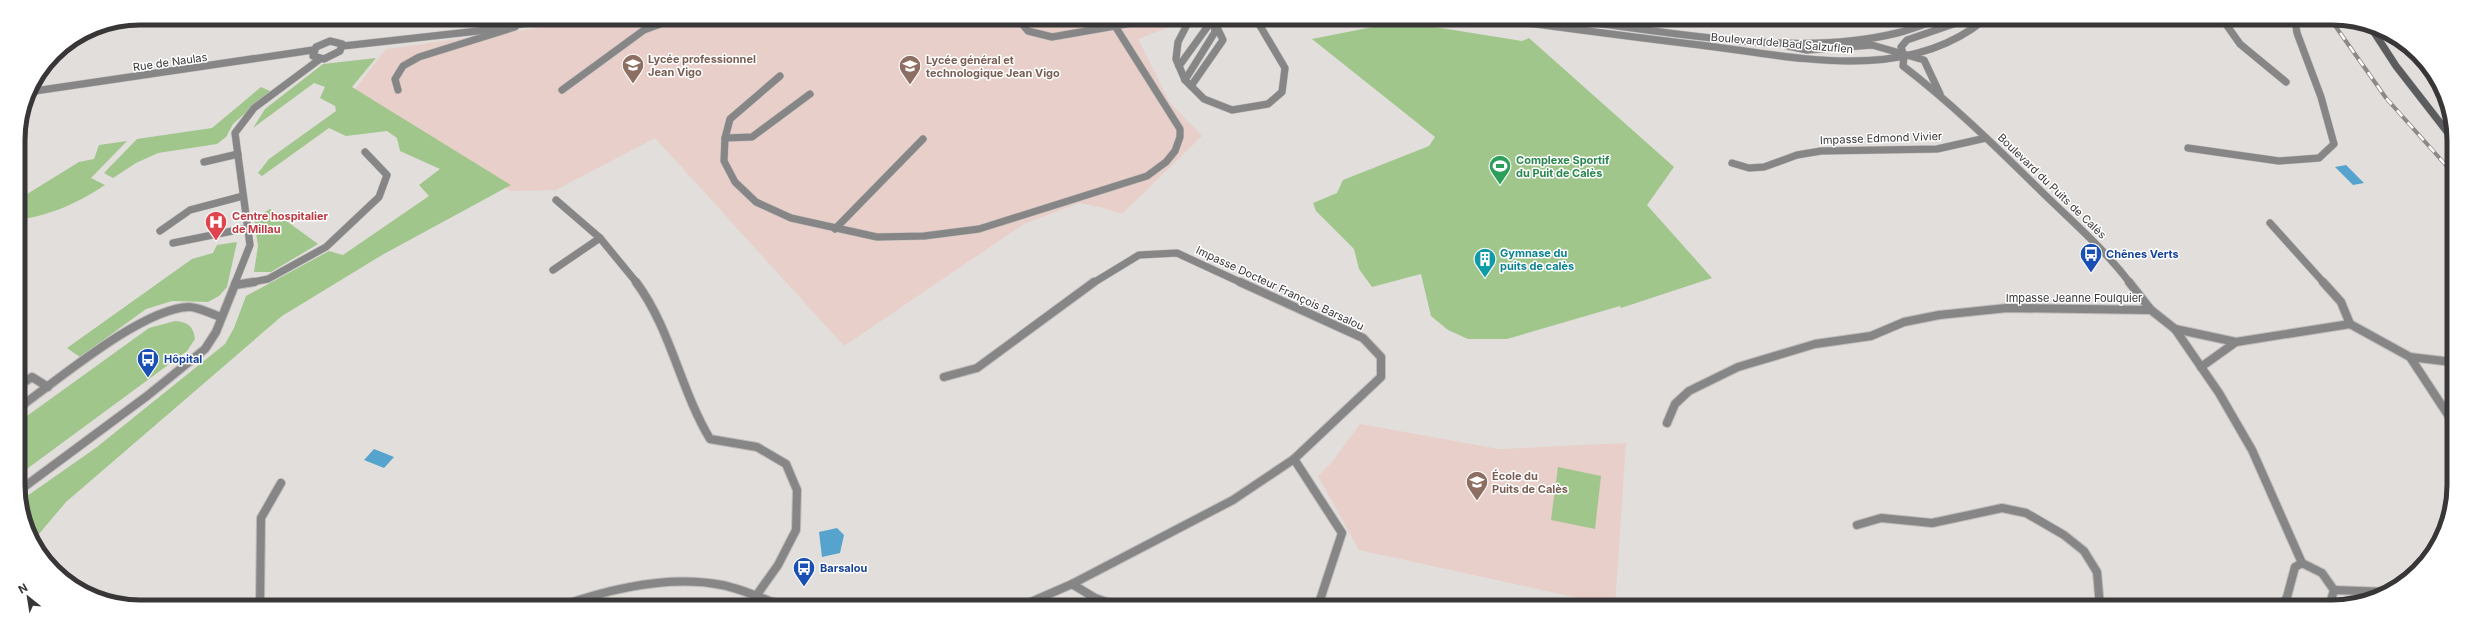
<svg xmlns="http://www.w3.org/2000/svg" width="2472" height="625" viewBox="0 0 2472 625" font-family="Inter,sans-serif">
<rect width="100%" height="100%" fill="#e2dedc"/>
<g fill="#e8cfc9">
<polygon points="603,19 1173,19 1175,25 1138,39 1170,103 1202,136 1122,214 1100,207 1079,203 1024,224 844,346 655,138 556,190 511,191 349,97 386,49"/>
<polygon points="1360,424 1499,449 1626,443 1615,606 1359,550 1318,476 1332,462"/>
</g>
<g fill="#a0c68b">
<polygon points="1393,23 1441,28 1522,41 1529,38 1674,167 1647,205 1712,278 1621,308 1620,306 1507,339 1468,339 1448,330 1431,316 1421,274 1372,287 1359,269 1354,249 1316,211 1313,203 1337,193 1343,180 1429,146 1435,137 1312,39"/>
<polygon points="376,58 352,87 511,185 382,255 282,316 66,502 33,541 20,509 20,501 97,447 225,344 234,328 246,296 329,251 343,255 429,196 419,185 440,169 400,151 397,138 387,131 346,136 329,128 262,176 258,173 269,159 336,111 335,106 320,98 325,87 314,83 253,128 265,109 323,64"/>
<polygon points="261,87 270,91 233,124 226,137 217,144 158,153 136,163 113,178 104,173 137,139 212,128"/>
<path d="M 127,141 L 91,178 L 105,185 C 76,204 53,214 19,220 L 19,199 L 79,162 L 94,159 L 99,145 Z"/>
<polygon points="270,209 318,244 271,272 254,272 258,246 254,219"/>
<polygon points="237,242 227,287 219,296 208,302 172,301 146,309 80,357 67,348 192,259 213,253 217,245"/>
<path d="M 175,321 C 188,322 193,326 195,339 L 187,351 L 20,474 L 20,421 L 149,328 Z"/>
<polygon points="1558,467 1601,476 1595,529 1551,520"/>
</g>
<g fill="#56a4cd">
<polygon points="2346,165 2364,183 2353,185 2335,167"/>
<polygon points="374,449 394,457 384,468 364,460"/>
<polygon points="837,528 844,535 840,553 822,557 819,532"/>
</g>
<g fill="none" stroke-linecap="round" stroke-linejoin="round">
<g stroke="#c0bcbb" stroke-width="8">
<g id="lane-far1">
<polyline points="1018,19 1028,31 1052,37 1115,26"/>
<polyline points="1179,66 1213,19"/>
<polyline points="780,76 730,119 725,138 724,161 735,182 756,202 791,218 877,237 924,236 979,229 1147,176 1166,162 1175,151 1180,137 1180,129 1115,26 1152,19"/>
<polyline points="1185,80 1215,32 1214,24"/>
<polyline points="1191,86 1223,40 1213,19"/>
<polyline points="398,90 395,79 403,66 419,57 515,27"/>
<polyline points="562,90 644,30 674,19"/>
<polyline points="26,99 35,91"/>
<polyline points="725,138 752,137 810,94"/>
<polyline points="204,162 238,154"/>
<polyline points="835,229 923,139"/>
<polyline points="160,231 190,210 243,196"/>
<polyline points="173,243 247,228"/>
<polyline points="235,283 250,245 235,133 254,108 320,59"/>
<polyline points="248,283 268,279 326,247 379,197 387,175 365,152"/>
</g>
</g>
<g stroke="#c0bcbb" stroke-width="10">
<g id="lane">
<polyline points="235,285 254,282"/>
<polyline points="20,385 32,377 48,387"/>
<path d="M 20,407 C 59,379 143,308 189,307 C 199,307 211,314 221,317"/>
<polyline points="20,490 147,396 205,349 216,332 236,282"/>
</g>
</g>
<g stroke="#c0bcbb" stroke-width="8">
<g id="street-far1">
<polyline points="1190,19 1178,42 1176,59 1185,80 1204,99 1232,110 1268,104 1282,92 1285,68 1256,19"/>
<path d="M 1498,19 C 1565,28 1632,37 1700,45 C 1792,56 1904,85 1984,20"/>
<path d="M 1571,20 C 1672,32 1797,58 1897,33 C 1910,30 1924,24 1937,20"/>
<path d="M 1965,20 L 1907,40 L 1901,47 L 1904,56 L 1903,66 C 1954,105 1999,150 2045,195 C 2074,223 2105,250 2130,283"/>
<polyline points="2223,20 2240,44 2286,82"/>
<polygon points="330,41 342,44 340,51 324,59 313,56 316,47"/>
<polyline points="343,46 478,31 559,18"/>
<polyline points="1788,46 1807,50 1872,45 1924,60 1940,94"/>
<polyline points="28,92 313,50"/>
<polyline points="2188,148 2279,161 2319,158 2334,144 2321,97 2297,33 2295,20"/>
<polyline points="1732,163 1749,168 1764,167 1797,155 1821,151 1937,149 1986,138"/>
<polyline points="556,200 600,238"/>
<polyline points="2270,223 2324,283"/>
<polyline points="553,270 600,238 637,283"/>
<polyline points="1093,283 1139,255 1177,253 1242,283"/>
</g>
</g>
<g stroke="#c0bcbb" stroke-width="10">
<g id="street">
<path d="M 636,282 C 671,329 680,389 710,439 L 757,447 L 786,464 L 797,490 L 796,530 L 778,565 L 756,596"/>
<polyline points="2129,282 2151,310 2175,329 2219,393 2252,450 2302,563"/>
<polyline points="2323,282 2341,302 2350,324"/>
<polyline points="2175,329 2236,342 2201,367"/>
<polyline points="2236,342 2350,324 2410,357 2452,421"/>
<polyline points="2410,357 2452,362"/>
<polyline points="944,377 977,368 1094,282"/>
<polyline points="1667,423 1675,404 1689,391 1738,367 1815,344 1871,336 1904,322 1939,315 2007,308 2151,310"/>
<polyline points="1294,459 1342,533 1318,606"/>
<polyline points="1857,525 1881,518 1932,523 2002,508 2026,513 2064,535 2084,551 2097,572 2100,607"/>
<polyline points="2302,563 2322,573 2334,590 2329,607"/>
<polyline points="1072,584 1095,598 1118,606"/>
<polyline points="2334,590 2387,592"/>
<polyline points="260,605 261,518 281,483"/>
<path d="M 564,605 C 613,588 670,575 722,585 C 742,589 761,598 780,605"/>
<polyline points="1024,605 1072,584 1233,500 1294,459 1381,377 1381,357 1363,338 1240,282"/>
<polyline points="2281,607 2287,597 2295,567 2302,563"/>
</g>
</g>
<g stroke="#c0bcbb" stroke-width="8">
<polyline id="secondary" points="2370,26 2396,66 2452,138"/>
</g>
<use href="#lane-far1" stroke="#868687" stroke-width="7"/>
<use href="#lane" stroke="#868687" stroke-width="8"/>
<use href="#street-far1" stroke="#868687" stroke-width="7"/>
<use href="#street" stroke="#868687" stroke-width="8"/>
<use href="#secondary" stroke="#5b5c5e" stroke-width="7"/>
<g stroke="#8c8988" stroke-width="4">
<polyline id="rail" points="2331,20 2386,98 2452,172"/>
</g>
<use href="#rail" stroke="#fff" stroke-width="2.5" stroke-dasharray="8" stroke-linecap="butt"/>
</g>
<defs>
<g id="school-pin" transform="scale(1.15)"><path d="M0 17L-7.5 6A9.5 9.5 0 1 1 7.5 6Z" fill="#8d6e63" stroke="#fff"/><path d="M0-5L7-2L0 1L-7-2ZM-4 1L0 2.5L4 1V4Q0 6-4 4Z" fill="#fff"/></g>
<g id="stadium-pin" transform="scale(1.15)"><path d="M0 17L-7.5 6A9.5 9.5 0 1 1 7.5 6Z" fill="#2e9e5b" stroke="#fff"/><path d="M0-5a6.5 5 0 1 0 0 10a6.5 5 0 1 0 0-10ZM-3.5-1.8h7v3.6h-7Z" fill="#fff"/></g>
<g id="hospital-pin" transform="scale(1.15)"><path d="M0 17L-7.5 6A9.5 9.5 0 1 1 7.5 6Z" fill="#e0444e" stroke="#fff"/><path d="M-5-5h3v3.5h4V-5h3V5h-3V1.5h-4V5h-3Z" fill="#fff"/></g>
<g id="bus-pin" transform="scale(1.15)"><path d="M0 17L-7.5 6A9.5 9.5 0 1 1 7.5 6Z" fill="#1a4fb4" stroke="#fff"/><path d="M-5-6H5V4H4V6H2V4H-2V6H-4V4H-5ZM-3.5-4V0h7V-4ZM-3.5 1.2v1.5H-2V1.2ZM2 1.2v1.5H3.5V1.2Z" fill="#fff"/></g>
<g id="building-pin" transform="scale(1.15)"><path d="M0 17L-7.5 6A9.5 9.5 0 1 1 7.5 6Z" fill="#0f9aa8" stroke="#fff"/><path d="M-4-6H4V6H1V3H-1V6H-4ZM-2.5-4.3h1.7v1.8h-1.7ZM.8-4.3h1.7v1.8H.8ZM-2.5-1h1.7V.8h-1.7ZM.8-1h1.7V.8H.8Z" fill="#fff"/></g>
</defs>
<g fill-rule="evenodd">
<use href="#school-pin" x="633" y="65"/>
<use href="#school-pin" x="910" y="66"/>
<use href="#stadium-pin" x="1500" y="166"/>
<use href="#hospital-pin" x="216" y="222"/>
<use href="#bus-pin" x="2091" y="254"/>
<use href="#building-pin" x="1485" y="259"/>
<use href="#bus-pin" x="148" y="359"/>
<use href="#school-pin" x="1477" y="482"/>
<use href="#bus-pin" x="804" y="568"/>
</g>
<g text-anchor="middle" stroke-width="3" stroke-linejoin="round" paint-order="stroke">
<g font-size="11" fill="#383636" stroke="#fff">
<text transform="translate(1782 43) rotate(5)" y="4">Boulevard de Bad Salzuflen</text>
<text transform="translate(170 62) rotate(-8)" y="4">Rue de Naulas</text>
<text transform="translate(1881 138) rotate(-2)" y="4">Impasse Edmond Vivier</text>
<text transform="translate(2052 186) rotate(44)" y="4">Boulevard du Puits de Calès</text>
<text transform="translate(1280 288) rotate(25)" y="4">Impasse Docteur François Barsalou</text>
<text x="2074" y="302">Impasse Jeanne Foulquier</text>
</g>
<g font-size="11" font-weight="bold" fill="#785e54" stroke="#fff" text-anchor="start">
<text x="648" y="63">Lycée professionnel<tspan x="648" dy="13">Jean Vigo</tspan></text>
<text x="926" y="64">Lycée général et<tspan x="926" dy="13">technologique Jean Vigo</tspan></text>
<text x="1492" y="480">École du<tspan x="1492" dy="13">Puits de Calès</tspan></text>
</g>
<g font-size="11" font-weight="bold" fill="#27864d" stroke="#fff" text-anchor="start">
<text x="1516" y="164">Complexe Sportif<tspan x="1516" dy="13">du Puit de Calès</tspan></text>
</g>
<g font-size="11" font-weight="bold" fill="#be3a42" stroke="#fff" text-anchor="start">
<text x="232" y="220">Centre hospitalier<tspan x="232" dy="13">de Millau</tspan></text>
</g>
<g font-size="11" font-weight="bold" fill="#0d838f" stroke="#fff" text-anchor="start">
<text x="1500" y="257">Gymnase du<tspan x="1500" dy="13">puits de calès</tspan></text>
</g>
<g font-size="11" font-weight="bold" fill="#164399" stroke="#fff" text-anchor="start">
<text x="2106" y="258">Chênes Verts</text>
<text x="164" y="363">Hôpital</text>
<text x="820" y="572">Barsalou</text>
</g>
</g>
<path d="M0 0H2472V625H0ZM140 25H2332A115 115 0 0 1 2447 140V485A115 115 0 0 1 2332 600H140A115 115 0 0 1 25 485V140A115 115 0 0 1 140 25Z" fill="#fff" fill-rule="evenodd"/>
<path fill="none" stroke="#383636" stroke-width="5" d="M140 25H2332A115 115 0 0 1 2447 140V485A115 115 0 0 1 2332 600H140A115 115 0 0 1 25 485V140A115 115 0 0 1 140 25Z"/>
<g transform="translate(28 597) rotate(330)" stroke="#ffffff" stroke-width="3" paint-order="stroke">
<path d="M0-3L7 15L0 10L-7 15Z" fill="#383636"/>
<text y="-6" font-size="11" font-weight="bold" text-anchor="middle" fill="#383636">N</text>
</g>
</svg>
